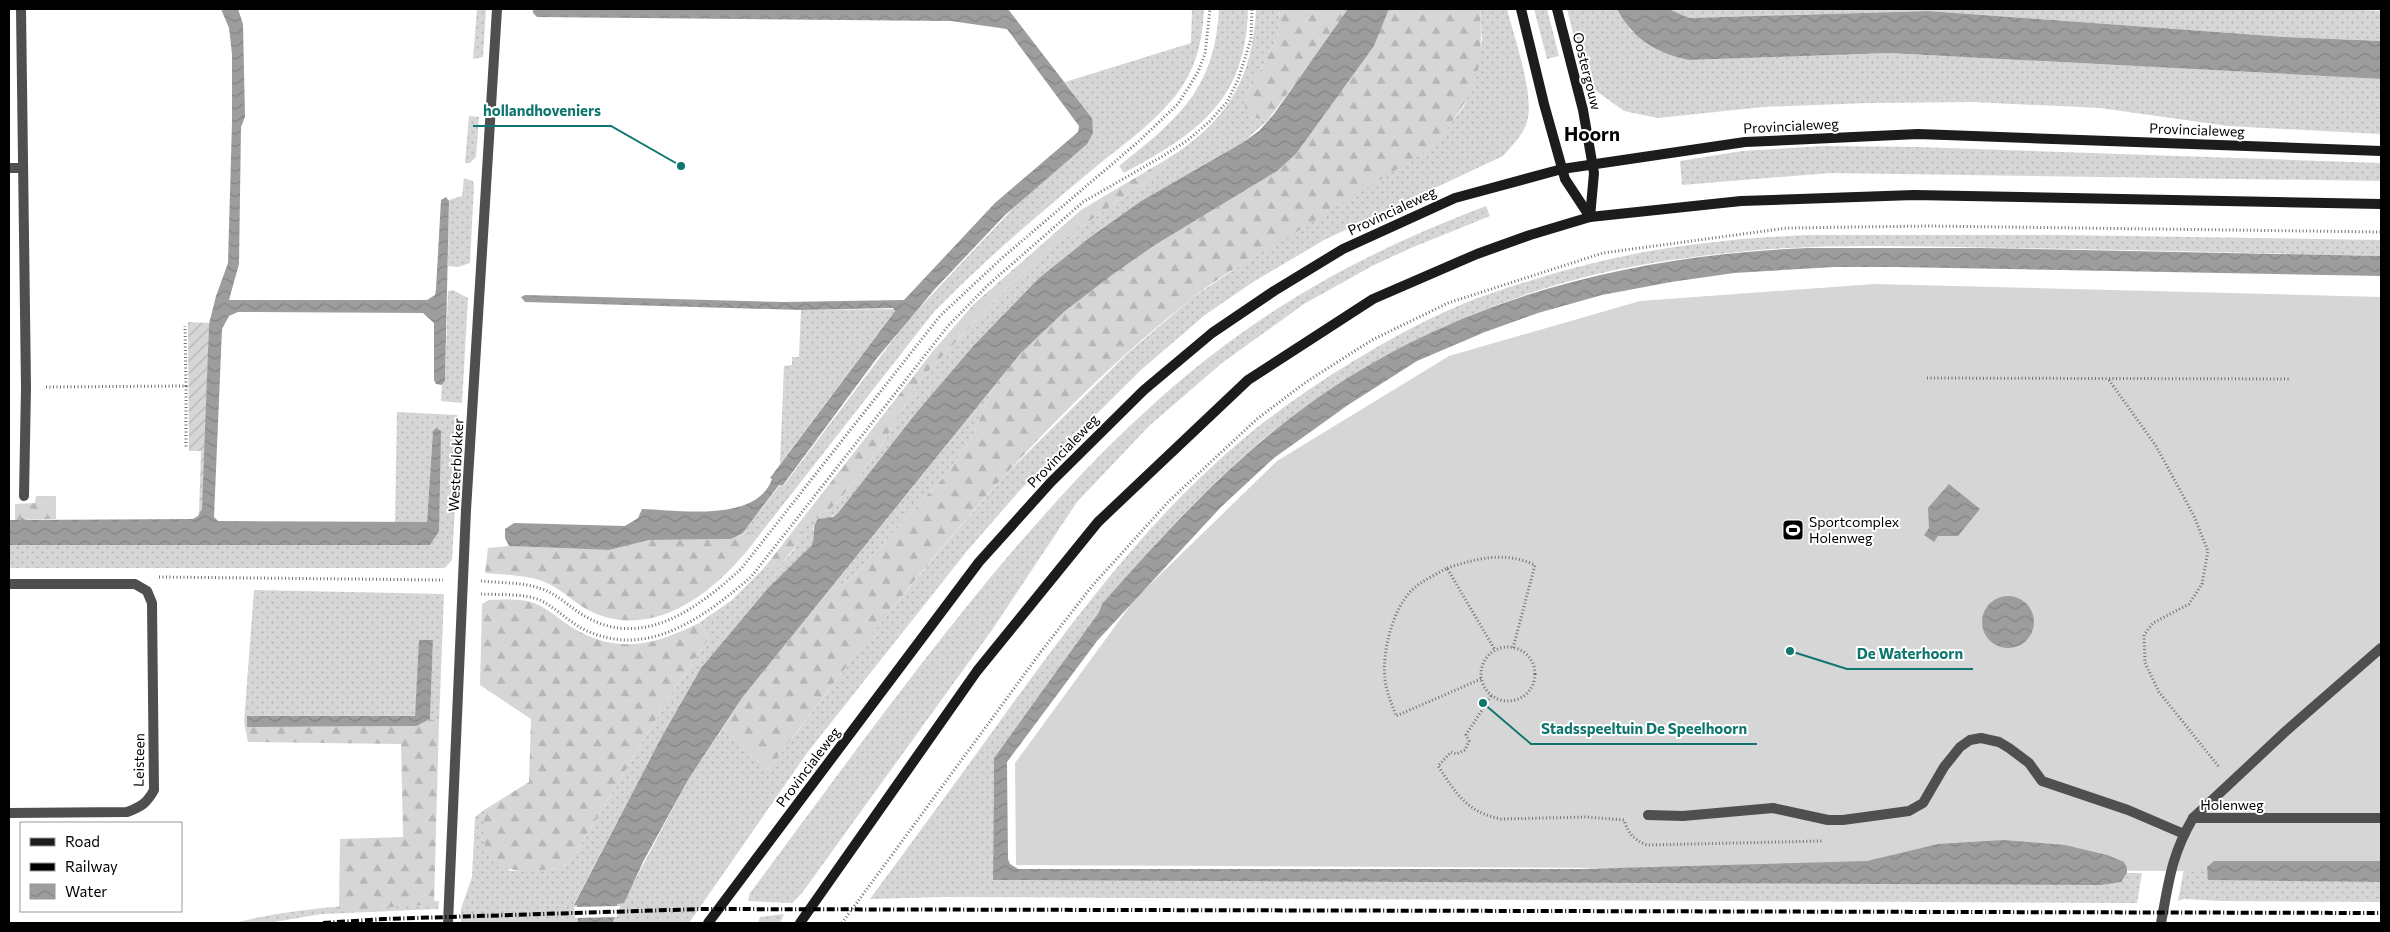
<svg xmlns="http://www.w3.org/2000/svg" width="2390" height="932" viewBox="0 0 2390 932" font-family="Commissioner,sans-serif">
<defs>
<pattern id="grass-dots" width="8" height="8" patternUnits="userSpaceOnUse" patternTransform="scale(1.25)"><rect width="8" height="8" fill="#d6d6d6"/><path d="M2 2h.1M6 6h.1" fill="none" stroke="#b6b6b6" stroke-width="1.8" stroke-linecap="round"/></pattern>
<pattern id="forest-firs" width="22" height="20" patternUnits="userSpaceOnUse" patternTransform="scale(1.25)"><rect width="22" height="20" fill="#d6d6d6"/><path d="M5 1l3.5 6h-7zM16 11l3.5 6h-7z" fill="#b6b6b6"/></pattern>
<pattern id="garden-furrows" width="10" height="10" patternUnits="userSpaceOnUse" patternTransform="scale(1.25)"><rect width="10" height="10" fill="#d6d6d6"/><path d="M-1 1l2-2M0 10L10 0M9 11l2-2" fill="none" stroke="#b6b6b6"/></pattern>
<pattern id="water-waves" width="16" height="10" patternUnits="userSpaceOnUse" patternTransform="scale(1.25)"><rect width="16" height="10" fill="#9d9d9d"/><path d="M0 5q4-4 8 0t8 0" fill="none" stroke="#858585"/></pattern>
</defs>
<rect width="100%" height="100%" fill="#fff"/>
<g fill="url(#grass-dots)">
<polygon points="477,9 486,9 483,57 473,59"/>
<path d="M 1192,9 L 1204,9 C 1203,35 1198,62 1183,85 C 1160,120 1123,144 1092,170 C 1037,216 982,262 933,313 L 757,538 L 749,532 L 742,534 L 780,485 L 784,485 L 908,320 L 1020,201 L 1092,118 L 1065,82 L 1191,43 Z"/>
<path d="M 1219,9 L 1248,9 C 1246,101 1198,133 1124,173 L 1119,166 C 1178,119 1215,89 1219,9 Z"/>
<path d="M 1256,9 L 1280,9 L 1277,39 L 1247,95 L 1252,117 L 1267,121 L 1242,143 L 1141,201 L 1089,238 L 1039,278 L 974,345 L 916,413 L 838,513 L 813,528 L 815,538 L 812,545 L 768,588 L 701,668 L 661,738 L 574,904 L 577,905 L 578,923 L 461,923 L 461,909 L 472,877 L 475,817 L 484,810 L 484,836 L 510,871 L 563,868 L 573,858 L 668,699 L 709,638 L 699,623 L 732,600 L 764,568 L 778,567 C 791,554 801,545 802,526 L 815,516 L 830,510 L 858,478 L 884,442 L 920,380 L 995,300 L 1045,252 L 1161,171 L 1166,164 L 1167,159 C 1226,123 1253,79 1256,9 Z"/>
<path d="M 1480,9 L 1507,9 C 1514,37 1535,95 1527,122 C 1523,135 1512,146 1503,156 L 1324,240 L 1253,282 L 1205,315 L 1142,369 L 1022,488 L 967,551 L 807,753 L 689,923 L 612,923 L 617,904 L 627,895 L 688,780 L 723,728 L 768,770 L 873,632 L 951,537 L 1006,474 L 1127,354 L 1192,298 L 1242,264 L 1433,146 L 1464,106 L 1482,41 Z"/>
<polygon points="1534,9 1547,9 1559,56 1547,59"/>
<polygon points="1567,9 1617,9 1631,31 1689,60 1889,53 2381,79 2381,134 2228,126 2100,108 1973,102 1867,103 1763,107 1658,118 1624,111 1595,90 1581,65"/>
<polygon points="1669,9 2340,9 2381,11 2381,41 2285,37 1929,11 1689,18"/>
<polygon points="469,116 479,117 476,157 470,163 465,163"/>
<polygon points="1824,146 1918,147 2381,163 2381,181 1830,173 1682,185 1680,161 1742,151"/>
<polygon points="464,178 473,181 474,185 470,263 458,267 448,266 449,200 462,196"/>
<path d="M 1486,206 L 1490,216 L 1411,248 L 1372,266 L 1304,304 L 1222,363 L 1149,426 L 1077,502 L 992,630 L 802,893 L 792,903 L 748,901 L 750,893 C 835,779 918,663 1010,554 C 1082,470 1161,388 1253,325 C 1327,274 1402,238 1486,206 Z"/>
<path d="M 1806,235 L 2063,235 L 2381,240 L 2381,256 C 2260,253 2139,250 2018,248 C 1933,247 1843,243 1759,250 C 1703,255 1647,262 1593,275 C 1494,299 1397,343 1314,401 C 1233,456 1166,531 1102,604 L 1099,612 L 994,758 L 993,879 L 2102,885 L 2121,882 L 2127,873 L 2142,873 L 2137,903 L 945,897 L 870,899 C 912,842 954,785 995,728 C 1069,626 1145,521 1243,439 C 1283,406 1327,376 1372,350 C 1410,328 1450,307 1492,293 C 1564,268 1640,249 1716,242 C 1746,238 1776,237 1806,235 Z"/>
<polygon points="453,290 468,298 462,403 441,401 442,385 445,381 448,291"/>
<polygon points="895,309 894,312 780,464 784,366 792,365 792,357 799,357 801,310"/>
<polygon points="993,388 970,441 942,479 851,579 828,592"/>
<polygon points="397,412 457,415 460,420 452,560 445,568 9,568 9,545 430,545 433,431 427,522 395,522"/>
<polygon points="254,590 444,594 439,722 430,719 433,640 420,640 415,716 247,716 247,722 244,722"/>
<polygon points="2187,853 2207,867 2208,875 2226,880 2381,882 2381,902 2221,901 2184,899 2178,901"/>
<path d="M 439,901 L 438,909 L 322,914 L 268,923 L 234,923 C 301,906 369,904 439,901 Z"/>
<polygon points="784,914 780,923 758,923 760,917"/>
</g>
<g fill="url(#forest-firs)">
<polygon points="1280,9 1348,9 1347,14 1267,121 1252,117 1245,109 1247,95 1277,39"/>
<path d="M 1389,9 L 1480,9 C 1484,76 1475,95 1433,146 C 1385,177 1336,207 1288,237 C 1255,256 1220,276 1191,299 C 1024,431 895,602 768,770 L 723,728 L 742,698 L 828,592 L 851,579 L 942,479 L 970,441 L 993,388 L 1020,354 L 1065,311 L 1116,272 L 1155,245 L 1277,171 L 1296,154 L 1374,46 Z"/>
<polygon points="1167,159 1166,164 1161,171 1045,252 995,300 920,380 884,442 858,478 830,510 815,516 802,526 800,541 778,568 764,568 933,351 974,304 1081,210"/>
<polygon points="36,496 56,496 56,519 15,520 15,504 35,503"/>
<path d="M 749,532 L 757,538 C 720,588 656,643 590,611 C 575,604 564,591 549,584 C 531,575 506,575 485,573 L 488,548 L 509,546 L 609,550 L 649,540 L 731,539 Z"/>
<path d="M 489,600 C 503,600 521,598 534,603 C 549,609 560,620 573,628 C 619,655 654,645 699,623 L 709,638 L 668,699 L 573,858 L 563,868 C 538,869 498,880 486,849 C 482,838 484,822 484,810 L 529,782 L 531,719 L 480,685 L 482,604 Z"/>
<polygon points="430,719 439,722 434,904 339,911 340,839 403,837 401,744 248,742 244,722 247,722 247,727 417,726"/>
</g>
<polygon fill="url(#garden-furrows)" points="188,322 209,323 204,505 199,515 201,451 189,451"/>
<polygon fill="#d6d6d6" points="1875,284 2381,297 2381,872 1016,865 1015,763 1135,599 1277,461 1449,356 1640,301"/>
<g fill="url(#water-waves)">
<polygon points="221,9 238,9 243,24 245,117 241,127 239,264 229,300 427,300 435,295 436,289 441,200 446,197 449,201 445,381 442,385 436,384 434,380 434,323 423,313 238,312 229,316 222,329 214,517 218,521 427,522 433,431 436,428 441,431 439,531 430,545 9,545 9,520 21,520 21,518 26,520 193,519 198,516 202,509 209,324 216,296 228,263 232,123 232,54 229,28"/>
<path d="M 533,9 L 1008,9 L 1092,118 L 1093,133 L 1087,144 L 1005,215 L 934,290 L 877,358 L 783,485 L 779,485 L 742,534 L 731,539 L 649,540 L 609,550 L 509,546 L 505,538 L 505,529 L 514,523 L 625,526 L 638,518 L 642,509 C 678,510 757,523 772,479 L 770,478 L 895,311 L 893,308 L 801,310 L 525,302 L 521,297 L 525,295 L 783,302 L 904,300 L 995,203 L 1078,132 L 1079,126 L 1007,29 L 951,21 L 537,17 L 533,13 Z"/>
<path d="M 1348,9 L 1389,9 L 1374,46 L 1296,154 L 1277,171 L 1155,245 L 1116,272 L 1065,311 L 1020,354 L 742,698 L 688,780 L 644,860 L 624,903 L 617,904 L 617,913 L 612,923 L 578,923 L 577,905 L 574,905 L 661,738 L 701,668 L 768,588 L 812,545 C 816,535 811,528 818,519 L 833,517 L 838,513 L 916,413 L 974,345 L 1039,278 L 1089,238 L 1141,201 L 1242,143 L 1259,131 L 1274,114 Z"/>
<path d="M 1617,9 L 1669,9 L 1689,18 L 1929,11 L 2285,37 L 2381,41 L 2381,79 L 1889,53 L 1689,60 C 1656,53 1633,39 1617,9 Z"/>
<path d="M 1807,248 L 1981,248 L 2381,256 L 2381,276 L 1895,267 L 1834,267 L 1734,273 L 1671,282 L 1602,295 L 1538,313 L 1485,332 L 1417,361 L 1348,405 L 1274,458 L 1221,507 L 1097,641 L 1007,762 L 1008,859 L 1010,864 L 1018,869 L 1580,869 L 1867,861 L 1938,844 L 2004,840 L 2065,845 L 2107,855 L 2124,862 L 2127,868 L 2127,873 L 2121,882 L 2102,885 L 993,880 L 994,758 L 1099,612 L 1102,604 C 1160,538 1219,473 1289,419 C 1439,303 1619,256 1807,248 Z"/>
<polygon points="1949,484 1980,509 1958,536 1938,536 1934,542 1924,535 1929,528 1928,508"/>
<circle cx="2008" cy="622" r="26"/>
<polygon points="419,640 433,640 430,719 417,726 247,727 247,716 415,716"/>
<polygon points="2214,861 2381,861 2381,882 2208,880 2207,867"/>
</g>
<polygon fill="#fff" points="620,906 617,917 575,918 574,907"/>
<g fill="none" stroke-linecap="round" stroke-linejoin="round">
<g stroke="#717171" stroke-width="3" stroke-dasharray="1 2.5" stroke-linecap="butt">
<polyline points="1927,378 2289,379"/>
<polyline points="2109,380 2156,446 2194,516 2208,551 2202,584 2189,604 2153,623 2144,635 2145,663 2159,692 2219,767"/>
<polyline points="186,386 186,447"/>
<polyline points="46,387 186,386 185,326"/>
<path d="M 1447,568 C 1479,558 1504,551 1535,565 L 1513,648"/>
<polyline points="159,577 443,580"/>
<path d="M 481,581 C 500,583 521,582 539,588 C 557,593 571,609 588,618 C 646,649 700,606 741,569 L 940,316 L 1002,258 L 1138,142 L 1178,104 L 1198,72 L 1205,54 L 1210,9"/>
<path d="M 481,594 C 500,595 525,593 542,601 C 557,609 568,621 583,629 C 647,661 704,617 751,577 L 948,326 L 988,285 L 1083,202 L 1163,156 L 1188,140 L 1210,121 L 1227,102 L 1238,80 L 1251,39 L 1252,9"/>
<circle cx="1508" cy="674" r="27"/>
<path d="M 1481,679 L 1396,716 C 1392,704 1386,692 1385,679 C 1382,652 1392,611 1411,591 C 1421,581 1435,575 1447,568 L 1495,650"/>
<path d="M 1491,696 L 1466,735 L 1469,741 L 1465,750 L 1456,754 L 1451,752 L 1438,766 C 1456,793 1466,812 1501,819 L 1587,817 L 1624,820 C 1628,833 1634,840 1647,845 L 1822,841"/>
<polyline points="842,923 1040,653 1092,586 1169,501 1257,419 1306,382 1372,340 1448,303 1603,253 1787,228 1928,226 2381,232"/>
</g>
<g stroke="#4f4f4f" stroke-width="10">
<polyline points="1648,815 1683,816 1773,808 1828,820 1843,820 1909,811 1923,803 1944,767 1960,747 1970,740 1981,738 1999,742 2009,748 2029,763 2042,781 2128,810 2184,834"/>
<polyline points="2193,818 2286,731 2381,648"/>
</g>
<g stroke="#4f4f4f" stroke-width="10">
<polyline points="21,9 26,387 24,496"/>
<polyline points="9,168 21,168"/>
<path d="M 9,584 L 135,584 L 147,591 L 152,603 L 154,790 C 147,803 141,807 127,812 L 9,813"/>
<polyline points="448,923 466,510 497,9"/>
<path d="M 2161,923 C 2169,881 2171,856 2193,818 L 2381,818"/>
</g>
<g stroke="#1c1c1c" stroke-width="10">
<polyline points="1521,9 1544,104 1565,179 1590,217"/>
<polyline points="1557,9 1583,110 1594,173 1590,217"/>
<polyline points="708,923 979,562 1051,482 1144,390 1212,333 1274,291 1343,249 1455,198 1562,169 1745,142 1918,134 2381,151"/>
<polyline points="800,923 977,671 1098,522 1248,380 1373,299 1477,254 1530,235 1590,217 1741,201 1914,195 2381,204"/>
</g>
<polyline stroke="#000" stroke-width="4" stroke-dasharray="8 2.5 1 2.5" stroke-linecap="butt" points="323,923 384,919 701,909 2381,913"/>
</g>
<defs>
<g id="stadium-square" transform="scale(1.125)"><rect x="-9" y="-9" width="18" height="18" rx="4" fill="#000" stroke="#fff"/><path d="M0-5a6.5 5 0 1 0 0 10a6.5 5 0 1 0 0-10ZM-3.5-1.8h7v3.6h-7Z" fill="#fff"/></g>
</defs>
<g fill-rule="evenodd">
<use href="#stadium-square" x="1793" y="530"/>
</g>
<g text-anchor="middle" stroke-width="4" stroke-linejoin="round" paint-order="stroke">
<g font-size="14" fill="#000" stroke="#fff">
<text transform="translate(1587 71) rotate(76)" y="5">Oostergouw</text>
<text transform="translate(1791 126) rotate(-3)" y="5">Provincialeweg</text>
<text transform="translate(2197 130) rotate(2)" y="5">Provincialeweg</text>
<text transform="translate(1392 211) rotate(-25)" y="5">Provincialeweg</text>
<text transform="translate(1063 451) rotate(-46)" y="5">Provincialeweg</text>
<text transform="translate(456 465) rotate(-87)" y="5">Westerblokker</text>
<text transform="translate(139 760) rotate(-89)" y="5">Leisteen</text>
<text transform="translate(808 767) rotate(-53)" y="5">Provincialeweg</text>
<text x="2232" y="810">Holenweg</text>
</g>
<g font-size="14" fill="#000" stroke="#fff" text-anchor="start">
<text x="1809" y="527">Sportcomplex<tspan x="1809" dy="16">Holenweg</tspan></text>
</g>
<g font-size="19" font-weight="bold" fill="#000" stroke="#fff">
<text x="1592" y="141">Hoorn</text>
</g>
</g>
<path fill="none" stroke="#0f766e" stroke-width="2" d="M681 166L611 126H473M1790 651L1847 669H1973M1483 703L1531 744H1757"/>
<g fill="#0f766e" stroke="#fff" stroke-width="2">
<circle cx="681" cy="166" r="5"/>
<circle cx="1790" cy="651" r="5"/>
<circle cx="1483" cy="703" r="5"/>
</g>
<g font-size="15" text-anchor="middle" font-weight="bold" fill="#0f766e" stroke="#fff" stroke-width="4" stroke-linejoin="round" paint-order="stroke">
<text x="542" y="116">hollandhoveniers</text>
<text x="1910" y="659">De Waterhoorn</text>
<text x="1644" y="734">Stadsspeeltuin De Speelhoorn</text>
</g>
<rect width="2390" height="932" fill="none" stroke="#000000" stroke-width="20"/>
<rect x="20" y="822" width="162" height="90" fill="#ffffff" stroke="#999999"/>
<rect x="30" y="838" width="25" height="8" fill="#1c1c1c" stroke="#999999"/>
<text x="65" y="847" font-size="15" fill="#000000">Road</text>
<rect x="30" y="863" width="25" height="8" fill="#000000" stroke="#999999"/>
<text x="65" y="872" font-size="15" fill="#000000">Railway</text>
<rect x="30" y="884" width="25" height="15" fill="url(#water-waves)" stroke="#999999"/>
<text x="65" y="897" font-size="15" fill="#000000">Water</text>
</svg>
